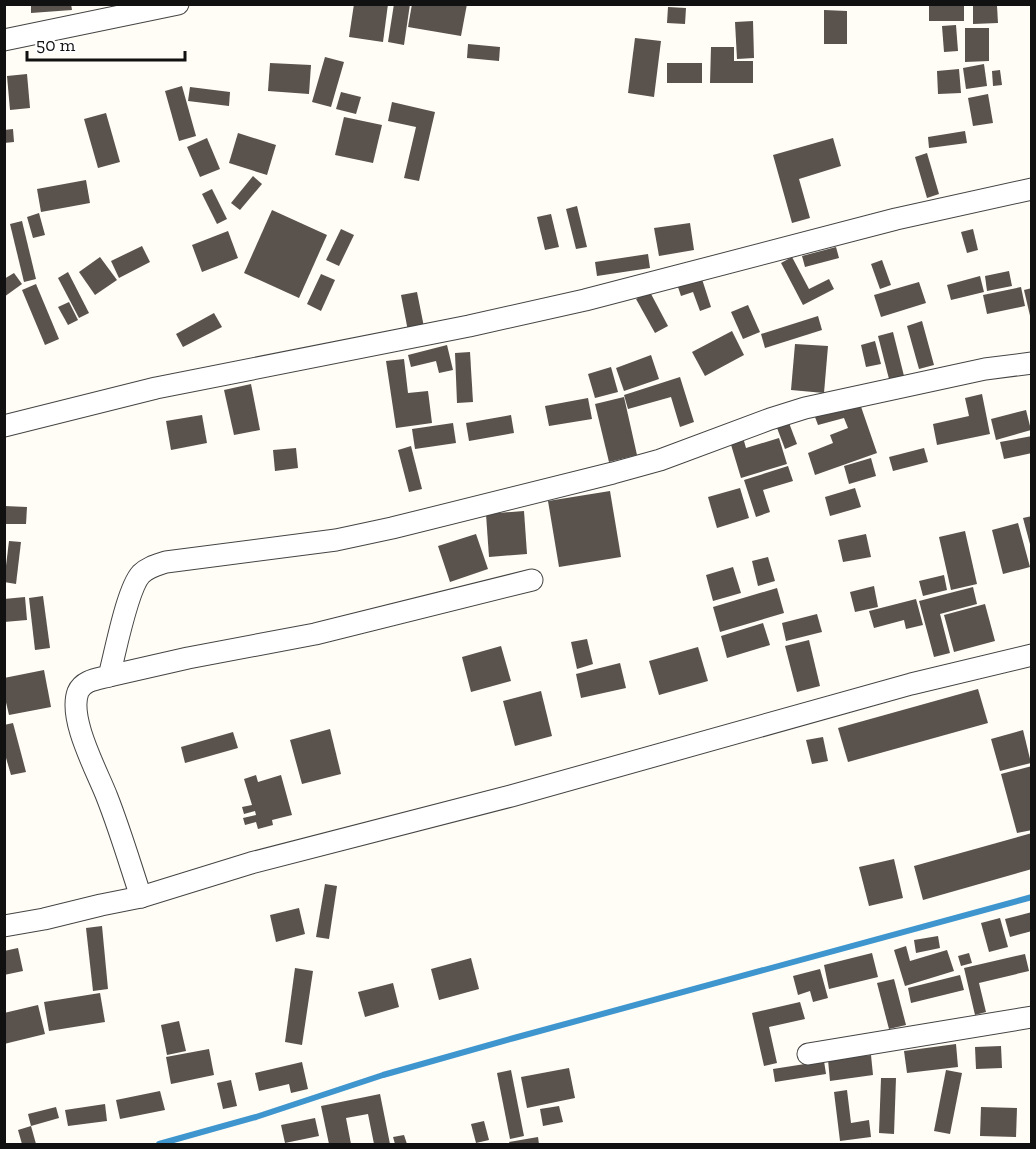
<svg xmlns="http://www.w3.org/2000/svg" width="1036" height="1149" viewBox="0 0 1036 1149" font-family="'Zilla Slab',serif">
<rect width="100%" height="100%" fill="#fffdf5"/>
<g fill="none" stroke-linecap="round" stroke-linejoin="round">
<polyline stroke="#3f96cf" stroke-width="6" points="159,1144 256,1117 383,1075 514,1038 1032,897"/>
</g>
<g fill="#5a524d">
<polygon points="31,4 71,4 72,10 31,13"/>
<polygon points="354,4 388,4 383,42 349,37"/>
<polygon points="394,4 410,4 404,45 388,42"/>
<polygon points="412,4 467,4 461,36 408,27"/>
<rect x="929" y="6" width="35" height="15"/>
<polygon points="973,6 997,6 998,23 973,24"/>
<polygon points="668,7 686,8 685,24 667,23"/>
<polygon points="824,10 847,11 847,44 824,44"/>
<polygon points="753,21 754,58 737,59 735,22"/>
<polygon points="956,25 958,51 944,52 942,26"/>
<polygon points="965,28 989,28 989,61 965,62"/>
<polygon points="635,38 661,41 654,97 628,93"/>
<polygon points="468,44 500,47 499,61 467,58"/>
<polygon points="711,47 734,47 734,61 753,61 753,83 710,83"/>
<polygon points="325,57 344,62 331,107 312,102"/>
<polygon points="270,63 311,65 309,94 268,91"/>
<rect x="667" y="63" width="35" height="20"/>
<polygon points="984,64 987,86 966,89 963,68"/>
<polygon points="959,69 961,93 938,94 937,71"/>
<polygon points="1000,70 1002,85 993,86 992,71"/>
<polygon points="27,74 30,108 10,110 7,76"/>
<polygon points="182,86 196,136 179,141 165,91"/>
<polygon points="190,87 230,92 229,106 188,101"/>
<polygon points="341,92 361,97 356,114 336,109"/>
<polygon points="988,94 993,123 973,126 968,98"/>
<polygon points="392,102 435,112 419,181 404,178 416,127 388,121"/>
<polygon points="106,113 120,162 98,168 84,119"/>
<polygon points="344,117 382,125 373,163 335,155"/>
<polygon points="13,129 14,142 4,143 4,130"/>
<polygon points="965,131 967,143 929,148 928,137"/>
<polygon points="238,133 276,145 267,175 229,163"/>
<polygon points="207,138 220,169 200,177 187,147"/>
<polygon points="833,138 841,166 799,179 810,218 792,223 773,155"/>
<polygon points="927,153 939,194 927,198 915,157"/>
<polygon points="253,176 262,184 240,210 231,203"/>
<polygon points="86,180 90,203 41,212 37,189"/>
<polygon points="212,189 227,219 217,224 202,194"/>
<polygon points="577,206 587,247 576,249 566,209"/>
<polygon points="272,210 327,235 299,298 244,273"/>
<polygon points="39,213 45,235 33,238 27,217"/>
<polygon points="551,214 559,247 545,250 537,217"/>
<polygon points="22,221 36,279 24,282 10,224"/>
<polygon points="690,223 694,250 659,256 654,228"/>
<polygon points="341,229 354,235 339,266 326,260"/>
<polygon points="973,229 978,250 967,253 961,232"/>
<polygon points="228,231 238,258 202,272 192,245"/>
<polygon points="142,246 150,262 119,278 111,261"/>
<polygon points="836,247 839,258 805,267 802,256"/>
<polygon points="648,254 650,268 597,276 595,262"/>
<polygon points="100,257 117,280 95,295 79,272"/>
<polygon points="792,257 809,289 829,279 834,289 803,305 781,263"/>
<polygon points="882,260 891,285 880,289 871,264"/>
<polygon points="1009,271 1012,286 987,291 985,276"/>
<polygon points="68,272 89,313 79,318 58,278"/>
<polygon points="14,273 22,284 4,297 4,279"/>
<polygon points="321,274 335,280 321,311 307,304"/>
<polygon points="701,276 711,307 700,311 693,292 681,296 677,284"/>
<polygon points="980,276 984,292 951,300 947,285"/>
<polygon points="919,282 926,303 881,317 874,295"/>
<polygon points="36,284 59,339 45,345 22,290"/>
<polygon points="1021,287 1025,306 987,314 983,295"/>
<polygon points="1032,288 1032,320 1031,320 1024,290"/>
<polygon points="417,292 424,327 408,331 401,295"/>
<polygon points="650,292 668,326 655,333 636,299"/>
<polygon points="69,302 78,320 68,325 58,307"/>
<polygon points="748,305 760,332 743,339 731,312"/>
<polygon points="214,313 222,327 183,347 176,334"/>
<polygon points="818,316 822,330 765,348 761,334"/>
<polygon points="922,321 934,365 919,369 907,326"/>
<polygon points="732,331 744,355 705,376 692,352"/>
<polygon points="893,332 904,376 889,379 878,336"/>
<polygon points="875,341 881,364 866,367 861,345"/>
<polygon points="795,344 828,346 824,393 791,390"/>
<polygon points="447,345 453,370 439,373 436,361 411,367 408,355"/>
<polygon points="470,352 473,402 457,403 455,353"/>
<polygon points="651,355 659,379 624,391 616,368"/>
<polygon points="404,359 408,393 428,391 432,423 396,428 386,361"/>
<polygon points="611,367 618,392 595,398 588,374"/>
<polygon points="680,377 694,422 680,427 671,397 628,409 624,395"/>
<polygon points="251,384 260,430 234,435 224,390"/>
<polygon points="982,394 990,434 937,445 933,424 969,416 965,398"/>
<polygon points="624,397 637,455 609,462 595,404"/>
<polygon points="588,398 592,419 549,426 545,406"/>
<polygon points="858,398 877,453 815,475 808,453 833,443 830,435 848,428 844,418 818,425 812,409"/>
<polygon points="1026,410 1031,430 996,440 991,419"/>
<polygon points="202,415 207,443 171,450 166,421"/>
<polygon points="511,415 514,433 469,441 466,423"/>
<polygon points="786,415 797,444 785,449 774,420"/>
<polygon points="453,423 456,443 415,449 412,429"/>
<polygon points="742,434 746,448 779,438 787,464 741,478 729,438"/>
<polygon points="1032,436 1032,453 1004,459 1000,442"/>
<polygon points="411,446 422,489 409,492 398,450"/>
<polygon points="296,448 298,468 275,471 273,450"/>
<polygon points="924,448 928,462 893,471 889,457"/>
<polygon points="871,458 876,476 849,484 844,466"/>
<polygon points="788,466 793,481 763,490 770,512 756,517 744,480"/>
<polygon points="740,488 749,518 717,528 708,497"/>
<polygon points="855,488 861,507 830,516 825,497"/>
<polygon points="610,491 621,557 559,567 548,501"/>
<polygon points="4,506 27,507 26,524 4,524"/>
<polygon points="524,511 527,554 489,557 486,514"/>
<polygon points="1032,516 1032,548 1031,548 1023,518"/>
<polygon points="1018,523 1030,567 1003,574 992,530"/>
<polygon points="965,531 977,584 951,590 939,537"/>
<polygon points="476,534 488,569 450,582 438,546"/>
<polygon points="866,534 871,557 843,562 838,540"/>
<polygon points="9,541 21,542 16,584 4,582"/>
<polygon points="768,557 775,581 758,586 752,561"/>
<polygon points="733,567 741,593 713,601 706,575"/>
<polygon points="944,575 947,590 923,596 919,581"/>
<polygon points="874,586 878,607 855,612 850,592"/>
<polygon points="973,587 977,604 940,614 950,653 934,657 919,601"/>
<polygon points="777,588 784,613 720,632 713,607"/>
<polygon points="43,596 50,648 35,650 29,598"/>
<polygon points="25,597 27,620 4,622 4,599"/>
<polygon points="916,599 923,625 906,629 904,620 874,628 869,611"/>
<polygon points="985,604 995,641 954,652 944,615"/>
<polygon points="817,614 822,632 786,641 782,623"/>
<polygon points="763,623 770,645 727,658 721,636"/>
<polygon points="587,639 593,664 577,669 571,642"/>
<polygon points="809,640 820,686 797,692 785,646"/>
<polygon points="501,646 511,681 471,692 462,657"/>
<polygon points="698,647 708,681 659,695 649,661"/>
<polygon points="620,663 626,688 581,698 576,674"/>
<polygon points="44,670 51,707 9,715 4,694 4,678"/>
<polygon points="978,689 988,723 848,762 838,728"/>
<polygon points="541,691 552,736 515,746 503,701"/>
<polygon points="13,723 26,772 11,775 4,751 4,725"/>
<polygon points="330,729 341,774 302,784 290,740"/>
<polygon points="1023,730 1031,763 1000,771 991,739"/>
<polygon points="233,732 238,748 185,763 181,747"/>
<polygon points="823,737 828,761 812,764 806,740"/>
<polygon points="1032,766 1032,830 1017,833 1001,774"/>
<polygon points="256,775 258,782 281,775 292,815 272,820 273,825 258,829 256,822 245,825 243,818 256,815 255,811 244,814 242,807 252,805 244,779"/>
<polygon points="1032,833 1032,869 923,900 914,866"/>
<polygon points="894,859 903,898 869,906 859,867"/>
<polygon points="325,884 337,886 329,939 316,937"/>
<polygon points="299,908 305,934 276,942 270,915"/>
<polygon points="1032,912 1032,931 1010,937 1005,919"/>
<polygon points="1000,918 1008,947 989,952 981,923"/>
<polygon points="102,926 108,989 93,991 86,928"/>
<polygon points="938,936 940,948 916,953 914,940"/>
<polygon points="906,946 910,961 947,950 954,971 905,986 894,950"/>
<polygon points="18,948 23,971 4,975 4,951"/>
<polygon points="872,953 878,977 829,989 824,965"/>
<polygon points="969,953 972,963 961,966 958,956"/>
<polygon points="1025,954 1029,971 979,983 986,1012 975,1015 964,968"/>
<polygon points="471,958 479,989 439,1000 431,969"/>
<polygon points="295,968 313,971 302,1045 285,1042"/>
<polygon points="820,969 828,998 813,1002 810,991 798,995 793,976"/>
<polygon points="960,975 964,990 911,1003 908,988"/>
<polygon points="894,979 906,1025 889,1029 877,983"/>
<polygon points="393,983 399,1007 365,1017 358,992"/>
<polygon points="100,993 105,1022 49,1031 44,1002"/>
<polygon points="800,1002 805,1019 769,1027 777,1063 764,1066 752,1013"/>
<polygon points="38,1005 45,1034 4,1044 4,1013"/>
<polygon points="179,1021 186,1051 167,1055 161,1025"/>
<polygon points="956,1044 958,1067 907,1073 904,1051"/>
<polygon points="1001,1046 1002,1068 976,1069 975,1047"/>
<polygon points="209,1049 214,1075 171,1084 166,1057"/>
<polygon points="871,1055 873,1075 830,1081 828,1060"/>
<polygon points="824,1061 826,1074 775,1082 773,1069"/>
<polygon points="302,1062 308,1089 291,1093 289,1084 259,1091 255,1073"/>
<polygon points="569,1068 575,1098 527,1108 521,1077"/>
<polygon points="511,1070 524,1136 510,1139 497,1073"/>
<polygon points="946,1070 962,1073 950,1134 934,1131"/>
<polygon points="881,1078 896,1078 894,1134 879,1133"/>
<polygon points="231,1080 237,1106 223,1109 217,1083"/>
<polygon points="847,1090 851,1123 869,1120 871,1137 840,1141 834,1092"/>
<polygon points="160,1091 165,1110 120,1119 116,1100"/>
<polygon points="380,1094 390,1144 374,1144 368,1114 346,1118 351,1144 329,1144 321,1106"/>
<polygon points="105,1104 107,1121 68,1126 65,1110"/>
<polygon points="559,1106 563,1122 543,1126 540,1109"/>
<polygon points="56,1107 59,1118 31,1126 28,1114"/>
<polygon points="981,1107 1017,1108 1016,1137 980,1136"/>
<polygon points="315,1118 319,1136 285,1143 281,1125"/>
<polygon points="484,1121 489,1140 476,1143 471,1124"/>
<polygon points="31,1126 36,1144 22,1144 18,1130"/>
<polygon points="404,1135 407,1144 395,1144 393,1137"/>
<polygon points="538,1137 539,1144 510,1144 509,1142"/>
</g>
<g fill="none" stroke-linecap="round" stroke-linejoin="round">
<g stroke="#444" stroke-width="23">
<g id="street">
<polyline points="4,40 178,4"/>
<polyline points="4,426 156,388 469,326 585,300 896,219 1032,189"/>
<polyline points="109,676 188,658 315,634 532,580"/>
<path d="M 141,897 C 130,864 120,830 107,797 C 97,771 68,719 78,692 C 83,680 98,679 109,676 C 115,654 127,589 141,574 C 148,567 157,565 166,562 L 336,540 L 392,528 L 613,473 L 660,460 L 770,419 L 805,408 L 985,369 L 1032,363"/>
<polyline points="4,926 44,919 101,905 141,897 251,863 511,796 911,684 1032,655"/>
<polyline points="808,1054 1032,1017"/>
</g>
</g>
<use href="#street" stroke="#fff" stroke-width="21"/>
</g>
<rect width="1036" height="1149" fill="none" stroke="#111111" stroke-width="12"/>
<path d="M27 51v9h158v-9" fill="none" stroke="#111111" stroke-width="3"/>
<text x="36" y="51" font-size="18" fill="#111111" stroke="#ffffff" stroke-width="4.5" paint-order="stroke">50 m</text>
</svg>
